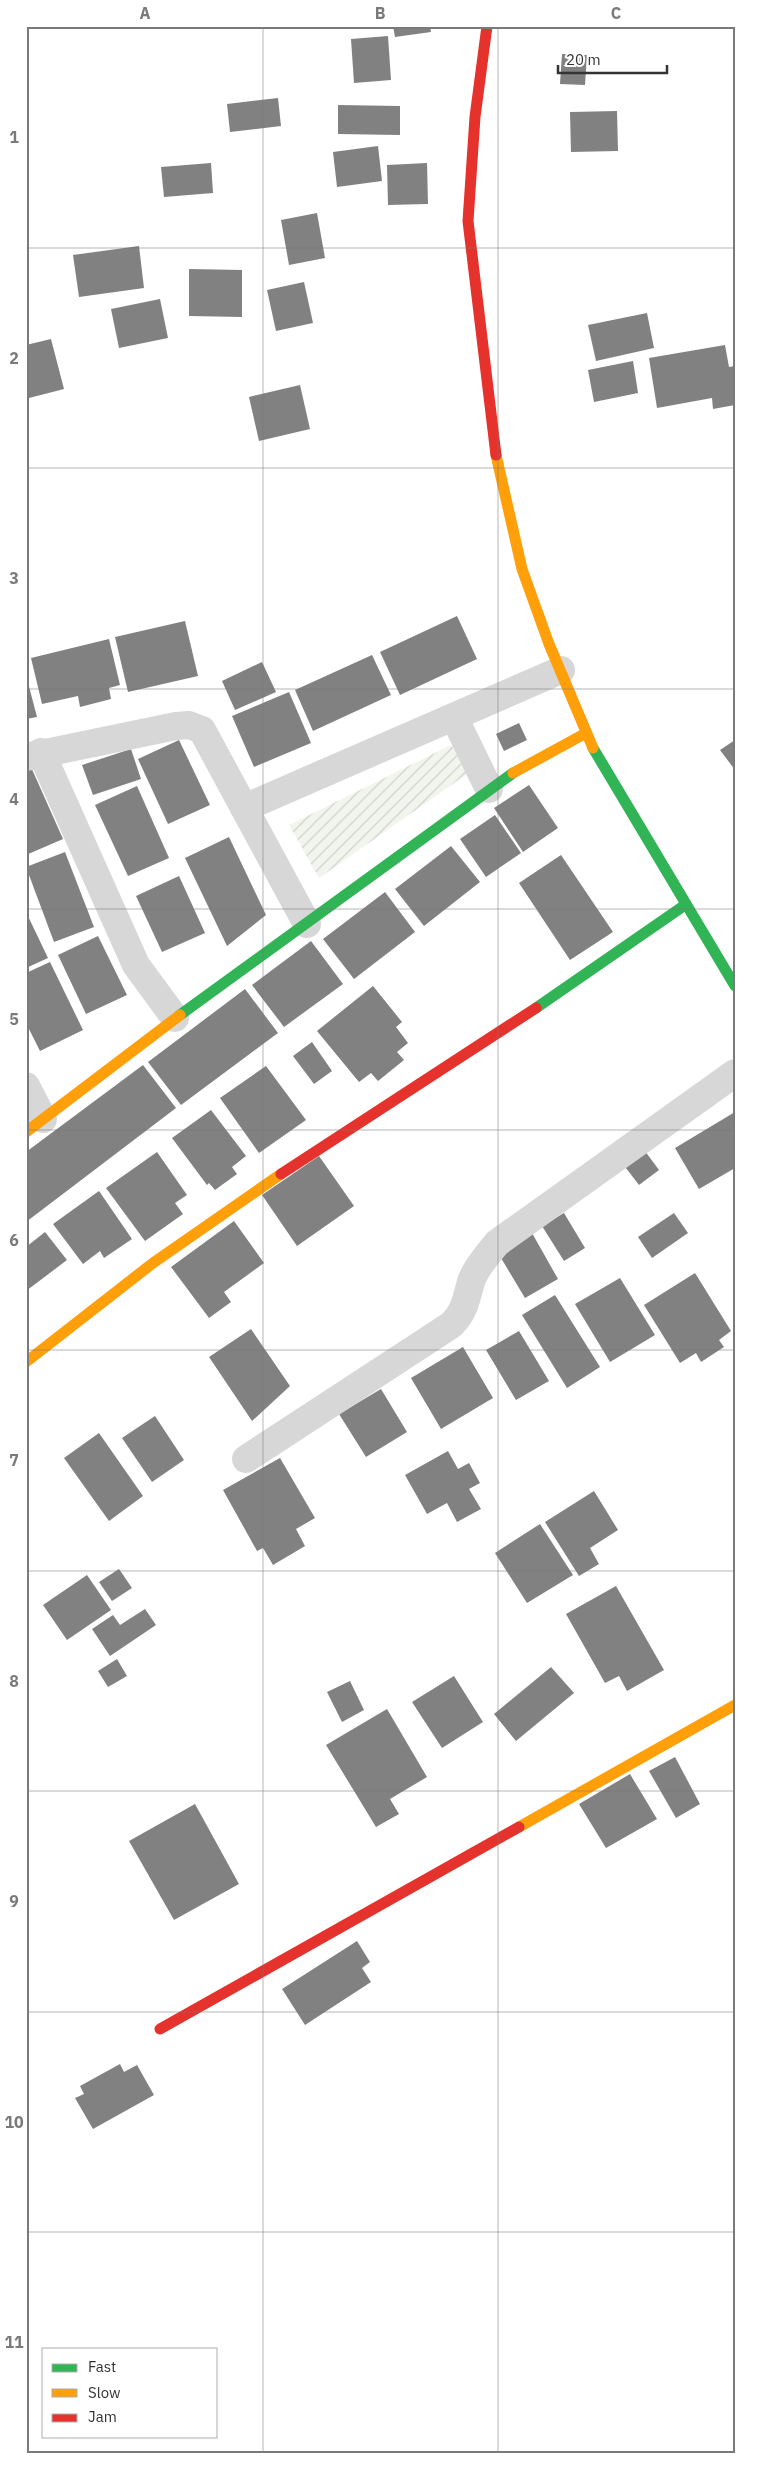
<svg xmlns="http://www.w3.org/2000/svg" width="761" height="2480" viewBox="0 0 761 2480" font-family="'IBM Plex Sans',sans-serif">
<defs>
<pattern id="garden-furrows" width="10" height="10" patternUnits="userSpaceOnUse" patternTransform="scale(1.25)"><rect width="10" height="10" fill="#f1f5ed"/><path d="M-1 1l2-2M0 10L10 0M9 11l2-2" fill="none" stroke="#cfd2cc"/></pattern>
</defs>
<rect width="100%" height="100%" fill="#fff"/>
<polygon fill="url(#garden-furrows)" points="451,745 470,772 319,878 289,825"/>
<g fill="#818181">
<polygon points="393,26 430,26 431,32 395,37"/>
<polygon points="388,36 391,80 354,83 351,39"/>
<polygon points="562,54 587,55 585,85 560,84"/>
<polygon points="278,98 281,126 230,132 227,104"/>
<polygon points="338,105 400,106 400,135 338,134"/>
<polygon points="617,111 618,151 571,152 570,112"/>
<polygon points="378,146 382,181 337,187 333,152"/>
<polygon points="211,163 213,193 164,197 161,167"/>
<polygon points="427,163 428,204 388,205 387,165"/>
<polygon points="317,213 325,258 289,265 281,220"/>
<polygon points="139,246 144,288 79,297 73,255"/>
<polygon points="189,269 242,270 242,317 189,316"/>
<polygon points="304,282 313,323 276,331 267,290"/>
<polygon points="160,299 168,338 119,348 111,309"/>
<polygon points="647,313 654,348 596,361 588,325"/>
<polygon points="51,339 64,389 29,398 26,388 26,345"/>
<polygon points="725,345 729,367 735,366 735,405 713,409 712,398 657,408 649,358"/>
<polygon points="633,361 638,393 594,402 588,370"/>
<polygon points="300,385 310,429 259,441 249,397"/>
<polygon points="457,616 477,659 400,695 380,652"/>
<polygon points="185,621 198,676 128,692 115,637"/>
<polygon points="109,639 120,685 109,688 111,699 80,707 78,696 42,704 31,658"/>
<polygon points="372,655 391,695 313,731 295,690"/>
<polygon points="262,662 276,692 235,710 222,681"/>
<polygon points="26,675 37,717 26,719"/>
<polygon points="289,692 311,743 254,767 232,716"/>
<polygon points="519,723 527,740 504,751 496,734"/>
<polygon points="179,740 210,805 168,824 138,759"/>
<polygon points="735,740 735,770 720,750"/>
<polygon points="131,749 141,779 93,795 82,765"/>
<polygon points="31,767 63,839 26,855 26,769"/>
<polygon points="529,785 558,828 523,852 494,808"/>
<polygon points="137,786 169,858 128,876 95,805"/>
<polygon points="495,815 521,853 486,877 460,839"/>
<polygon points="229,837 266,915 227,946 185,858"/>
<polygon points="451,846 480,882 424,926 395,889"/>
<polygon points="65,852 94,927 54,942 26,867"/>
<polygon points="561,855 613,932 570,960 519,883"/>
<polygon points="179,876 205,933 162,952 136,896"/>
<polygon points="385,892 415,932 354,979 323,939"/>
<polygon points="26,912 48,958 26,968"/>
<polygon points="98,936 127,995 86,1014 58,955"/>
<polygon points="311,941 343,984 284,1027 252,985"/>
<polygon points="50,962 83,1030 40,1051 26,1023 26,973"/>
<polygon points="373,986 402,1022 396,1027 408,1043 397,1052 404,1060 378,1081 371,1073 359,1082 317,1031"/>
<polygon points="245,989 278,1033 181,1105 148,1062"/>
<polygon points="312,1042 332,1071 314,1084 293,1056"/>
<polygon points="143,1065 176,1108 26,1222 26,1152"/>
<polygon points="266,1066 306,1120 259,1153 220,1098"/>
<polygon points="211,1110 246,1156 232,1167 237,1174 215,1190 209,1183 207,1185 172,1138"/>
<polygon points="735,1112 735,1168 699,1189 675,1148"/>
<polygon points="639,1143 659,1170 639,1185 619,1159"/>
<polygon points="157,1152 187,1195 175,1203 183,1214 145,1241 106,1188"/>
<polygon points="319,1156 354,1206 297,1246 262,1195"/>
<polygon points="99,1191 132,1239 104,1258 100,1251 83,1264 53,1224"/>
<polygon points="564,1213 585,1248 564,1261 542,1226"/>
<polygon points="674,1213 688,1233 652,1258 638,1237"/>
<polygon points="234,1221 264,1263 224,1292 231,1302 209,1318 171,1267"/>
<polygon points="45,1232 67,1260 26,1291 26,1247"/>
<polygon points="532,1233 558,1279 525,1298 498,1253"/>
<polygon points="695,1273 731,1331 719,1340 724,1347 701,1362 696,1353 680,1363 644,1305"/>
<polygon points="620,1278 655,1335 610,1362 575,1304"/>
<polygon points="555,1295 600,1367 567,1388 522,1315"/>
<polygon points="251,1329 290,1386 252,1421 209,1357"/>
<polygon points="519,1331 549,1381 516,1400 486,1350"/>
<polygon points="463,1347 493,1398 441,1429 411,1378"/>
<polygon points="381,1389 407,1432 366,1457 339,1414"/>
<polygon points="155,1416 184,1460 152,1482 122,1438"/>
<polygon points="99,1433 143,1496 109,1521 64,1458"/>
<polygon points="448,1451 458,1469 469,1463 480,1483 469,1489 481,1509 457,1522 447,1503 427,1514 405,1475"/>
<polygon points="280,1458 315,1518 296,1529 305,1546 273,1565 263,1548 257,1551 223,1490"/>
<polygon points="594,1491 618,1530 590,1548 599,1564 579,1576 545,1522"/>
<polygon points="540,1524 573,1575 527,1603 495,1553"/>
<polygon points="119,1569 132,1588 112,1601 99,1582"/>
<polygon points="87,1575 111,1610 67,1640 43,1605"/>
<polygon points="616,1586 664,1670 627,1691 619,1676 605,1683 566,1614"/>
<polygon points="145,1609 156,1625 110,1656 92,1629 113,1615 120,1625"/>
<polygon points="117,1659 127,1676 108,1687 98,1671"/>
<polygon points="551,1667 574,1693 516,1741 494,1714"/>
<polygon points="454,1676 483,1722 442,1748 412,1702"/>
<polygon points="350,1681 364,1710 342,1722 327,1692"/>
<polygon points="387,1709 427,1777 390,1799 399,1814 376,1827 326,1745"/>
<polygon points="675,1757 700,1804 676,1818 649,1771"/>
<polygon points="630,1774 657,1819 606,1848 579,1804"/>
<polygon points="195,1804 239,1884 174,1920 129,1841"/>
<polygon points="357,1941 370,1962 362,1968 371,1982 305,2025 282,1989"/>
<polygon points="120,2064 124,2072 137,2065 154,2095 93,2129 75,2098 84,2094 80,2086"/>
</g>
<g fill="none" stroke-linecap="round" stroke-linejoin="round">
<g stroke="#d7d7d7" stroke-width="28">
<polyline points="454,717 489,789"/>
<polyline points="41,752 136,965 175,1018"/>
<polyline points="26,757 176,726 189,725 202,730 307,924"/>
<polyline points="244,808 561,670"/>
<polyline points="26,1086 43,1119"/>
<path d="M 246,1459 L 451,1325 C 466,1311 466,1297 472,1279 C 477,1266 489,1253 497,1243 L 735,1073"/>
</g>
<g stroke="#30b455" stroke-width="11">
<polyline points="593,748 735,986"/>
<polyline points="536,1008 685,905"/>
<polyline points="180,1015 513,773"/>
</g>
<g stroke="#ff9f0a" stroke-width="11">
<polyline points="496,455 522,569 549,644 593,748"/>
<polyline points="513,773 586,733"/>
<polyline points="26,1132 180,1015"/>
<polyline points="26,1362 153,1263 281,1174"/>
<polyline points="519,1827 735,1705"/>
</g>
<g stroke="#e5322d" stroke-width="11">
<polyline points="487,26 475,117 468,221 496,455"/>
<polyline points="281,1174 536,1008"/>
<polyline points="160,2029 519,1827"/>
</g>
</g>
<path fill="none" stroke="#7a7a7a" stroke-width="1" stroke-opacity="0.55" d="M 263,26 L 263,2454M 498,26 L 498,2454M 26,248 L 735,248M 26,468 L 735,468M 26,689 L 735,689M 26,909 L 735,909M 26,1130 L 735,1130M 26,1350 L 735,1350M 26,1571 L 735,1571M 26,1791 L 735,1791M 26,2012 L 735,2012M 26,2232 L 735,2232"/>
<rect width="761" height="2480" fill="none" stroke="#ffffff" stroke-width="55"/>
<rect x="42" y="2348" width="175" height="90" fill="#ffffff" stroke="#adadad"/>
<rect x="52" y="2364" width="25" height="8" fill="#30b455" stroke="#adadad"/>
<text x="88" y="2372" font-size="15" fill="#333333">Fast</text>
<rect x="52" y="2389" width="25" height="8" fill="#ff9f0a" stroke="#adadad"/>
<text x="88" y="2398" font-size="15" fill="#333333">Slow</text>
<rect x="52" y="2414" width="25" height="8" fill="#e5322d" stroke="#adadad"/>
<text x="88" y="2422" font-size="15" fill="#333333">Jam</text>
<path d="M558 65v8h109v-8" fill="none" stroke="#333333" stroke-width="2.5"/>
<text x="566" y="65" font-size="15" fill="#333333" stroke="#ffffff" stroke-width="4" paint-order="stroke">20 m</text>
<rect x="28" y="28" width="706" height="2424" fill="none" stroke="#7a7a7a" stroke-width="2"/>
<g font-size="16" text-anchor="middle" font-weight="bold" fill="#7a7a7a">
<text x="145" y="19">A</text>
<text x="380" y="19">B</text>
<text x="616" y="19">C</text>
<text x="14" y="143">1</text>
<text x="14" y="364">2</text>
<text x="14" y="584">3</text>
<text x="14" y="805">4</text>
<text x="14" y="1025">5</text>
<text x="14" y="1246">6</text>
<text x="14" y="1466">7</text>
<text x="14" y="1687">8</text>
<text x="14" y="1907">9</text>
<text x="14" y="2128">10</text>
<text x="14" y="2348">11</text>
</g>
</svg>
